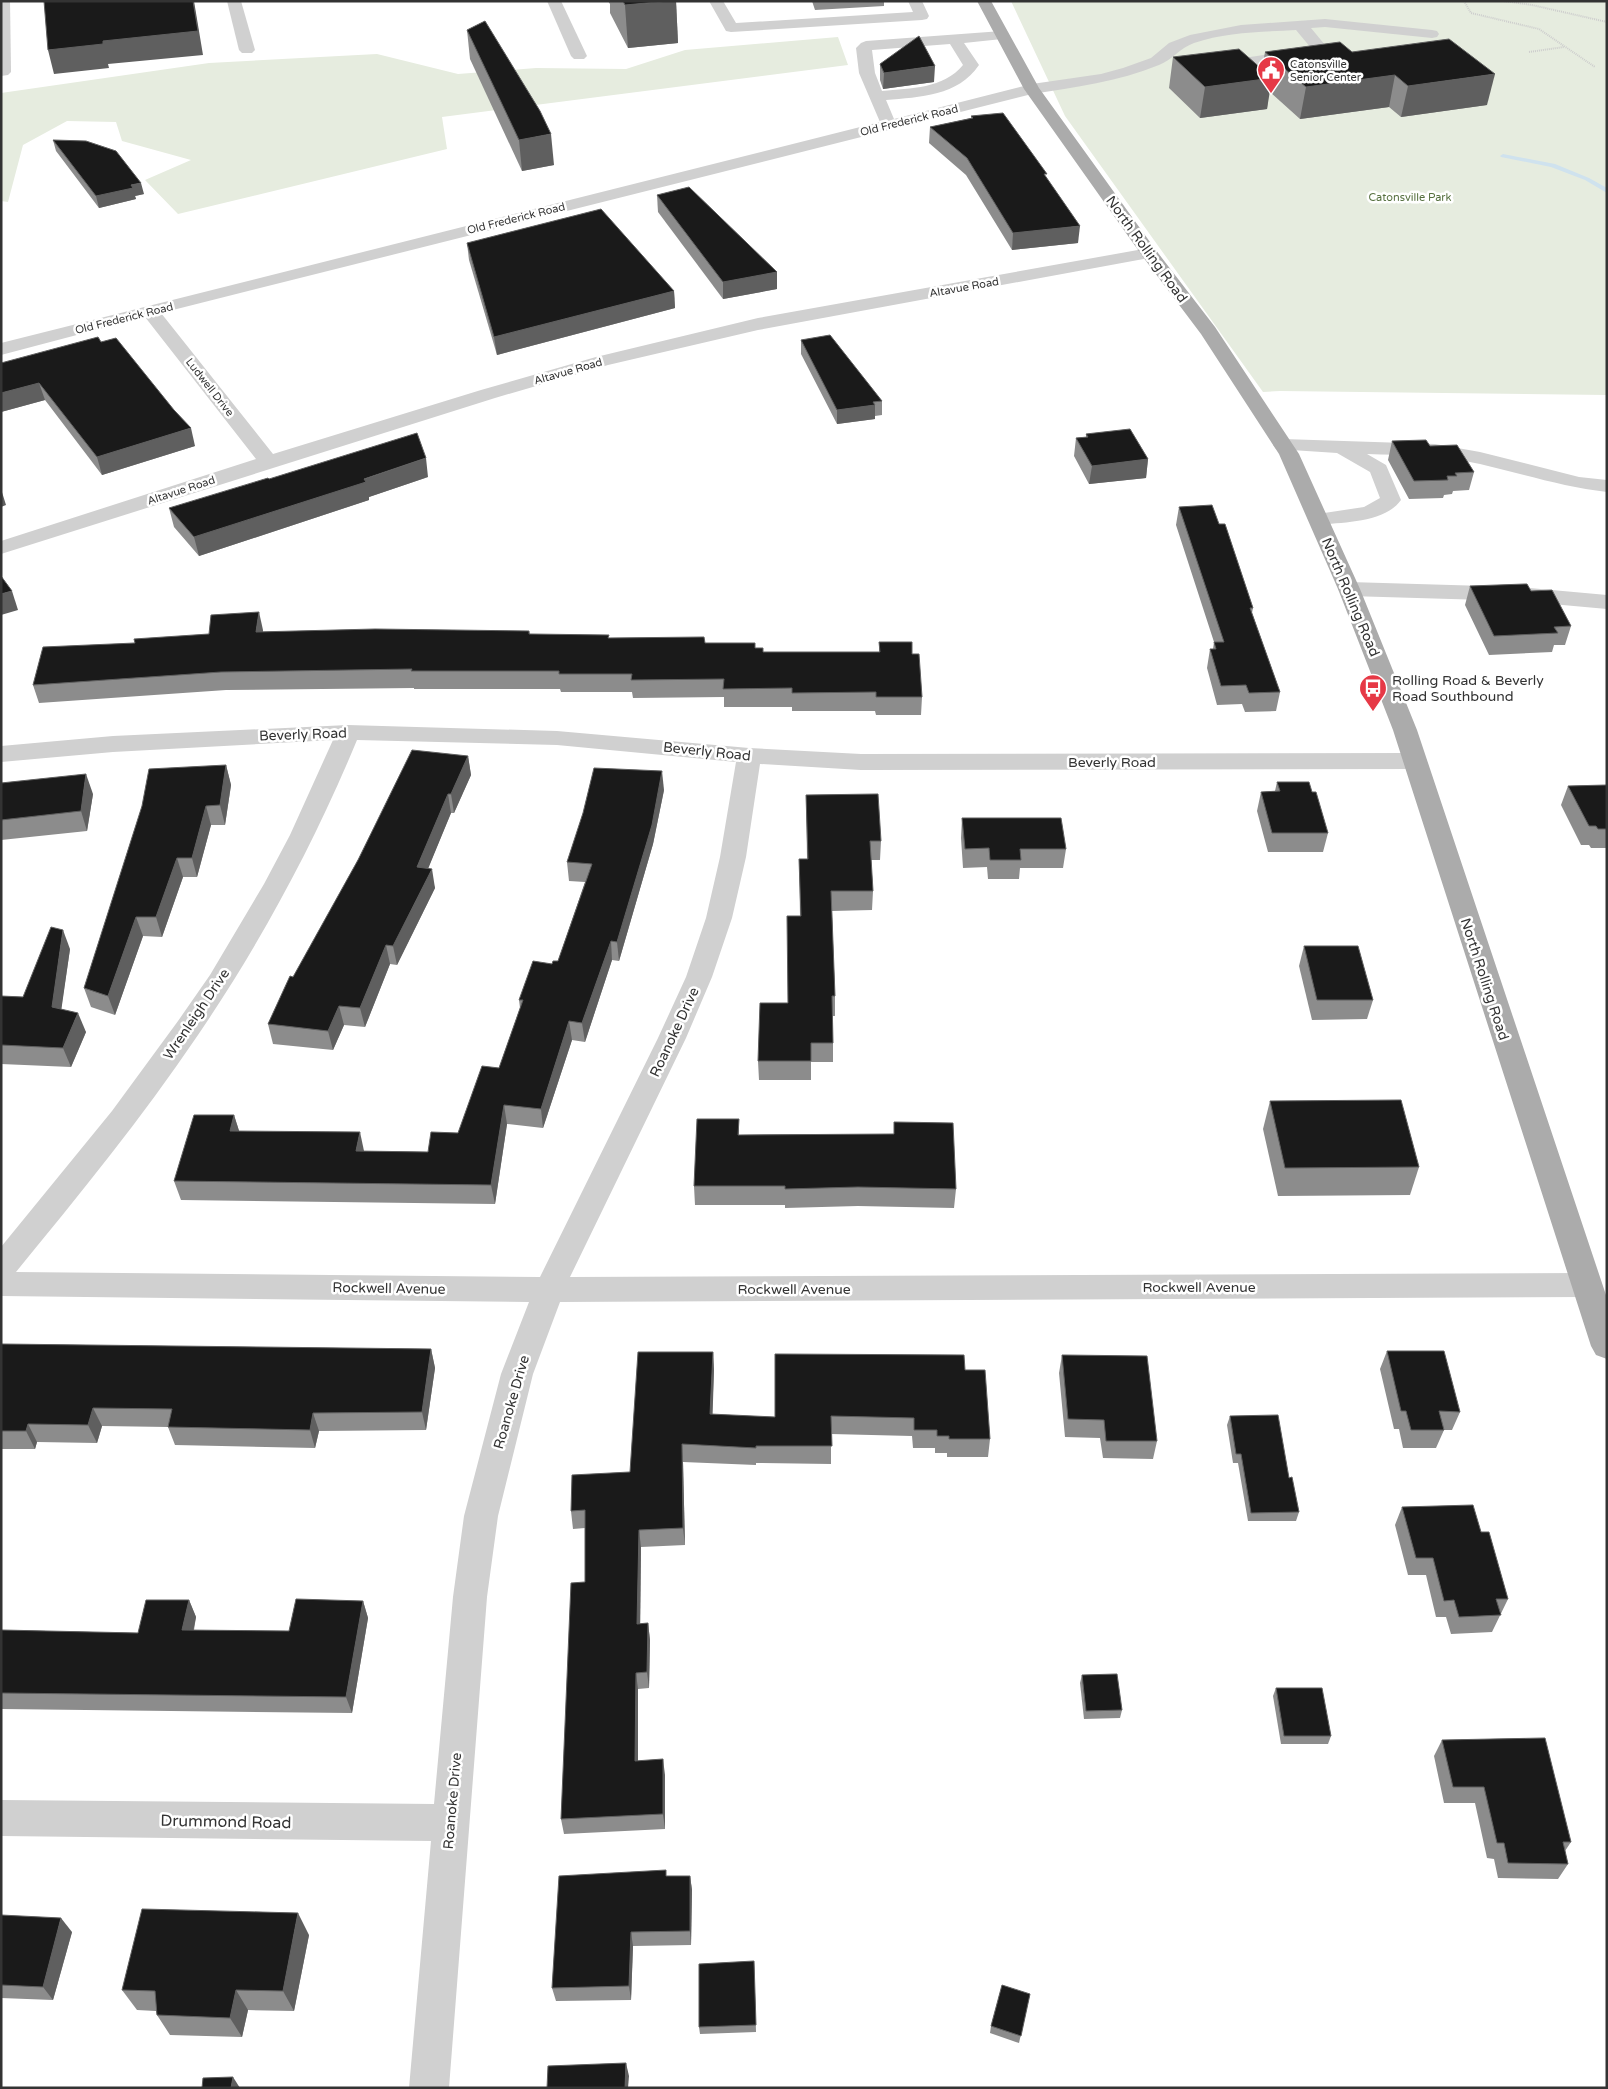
<svg xmlns="http://www.w3.org/2000/svg" width="1608" height="2089" viewBox="0 0 1608 2089" font-family="'Varela Round',sans-serif">
<rect width="100%" height="100%" fill="#fff"/>
<g fill="#e6ecdf">
<polygon points="1011,1 1607,1 1607,395 1280,391 1263,392 1065,116"/>
<polygon points="838,37 848,65 442,117 447,149 178,214 145,180 191,160 122,141 116,122 67,121 23,145 8,202 1,201 1,93 209,63 377,54 458,74 536,68 626,69 685,50"/>
</g>
<g fill="none" stroke-linecap="round" stroke-linejoin="round">
<polygon fill="#cfe2ee" fill-rule="evenodd" points="1503,154 1555,164 1589,178 1607,188 1607,193 1585,180 1551,167 1501,157 1500,156"/>
<g stroke="#cdcdcd" stroke-width="2" stroke-dasharray="1 1" stroke-linecap="butt">
<polyline points="1464,1 1471,13 1539,29 1595,67"/>
<polyline points="1504,1 1532,5 1607,22"/>
<polyline points="1529,52 1564,47"/>
</g>
<g fill="#d0d0d0" fill-rule="evenodd">
<polygon points="1,1 10,1 11,72 8,75 1,76"/>
<polygon points="227,1 241,1 255,50 252,53 242,53 239,50"/>
<polygon points="547,1 561,1 587,56 584,59 574,59 571,56"/>
<polygon points="709,1 723,1 736,23 913,12 908,1 922,1 929,16 927,19 922,20 731,32 726,31"/>
<path d="M 1325,19 L 1432,30 L 1437,31 L 1439,34 L 1437,37 L 1432,38 L 1325,27 L 1311,28 L 1330,51 L 1327,54 L 1215,71 L 1210,69 L 1207,66 L 1210,63 L 1311,48 L 1296,30 C 1262,32 1226,32 1194,43 C 1180,48 1172,60 1159,65 C 1118,82 1075,87 1032,94 L 161,313 L 273,454 L 481,390 L 596,357 L 758,318 L 1149,248 L 1155,249 L 1158,253 L 1155,257 L 1149,258 L 758,330 L 608,365 L 495,398 L 1,554 L 1,541 L 256,459 L 145,317 L 1,355 L 1,343 L 880,122 L 859,73 L 856,48 L 861,43 L 866,41 L 1002,31 L 1007,32 L 1009,35 L 1007,38 L 1002,39 L 964,43 L 979,65 C 958,96 920,97 886,100 L 894,119 L 1032,84 L 1101,74 L 1123,68 L 1151,58 L 1169,43 L 1190,35 L 1241,25 ZM 950,44 L 963,65 C 943,89 911,88 882,91 L 875,73 L 872,50 Z"/>
<path d="M 1283,439 L 1435,444 L 1480,452 L 1579,477 L 1607,480 L 1607,492 C 1563,487 1523,474 1480,464 C 1443,456 1405,455 1367,454 L 1386,465 L 1401,500 C 1385,523 1343,522 1318,525 L 1311,523 L 1308,519 L 1311,515 L 1364,507 L 1380,498 L 1370,472 L 1337,453 L 1276,449 L 1273,445 L 1276,441 Z"/>
<polygon points="1349,582 1519,587 1607,595 1607,609 1519,601 1349,596 1341,594 1338,589 1341,584"/>
<path d="M 348,725 L 557,731 L 749,748 L 861,754 L 1414,753 L 1422,756 L 1426,761 L 1422,766 L 1414,769 L 861,770 L 760,764 L 746,857 L 732,918 L 712,977 L 686,1038 L 570,1277 L 1586,1273 L 1597,1276 L 1601,1285 L 1597,1294 L 1586,1297 L 560,1302 L 533,1374 L 498,1516 L 487,1597 L 449,2088 L 409,2088 L 431,1841 L 1,1836 L 1,1800 L 434,1804 L 453,1597 L 464,1516 L 501,1374 L 529,1302 L 1,1296 L 1,1247 L 112,1111 L 178,1021 L 210,975 L 264,884 L 290,835 L 333,740 L 113,752 L 1,762 L 1,746 L 113,736 ZM 357,740 L 557,745 L 736,762 L 720,857 L 706,918 L 686,977 L 658,1038 L 540,1277 L 16,1272 C 79,1195 142,1118 198,1035 C 261,942 314,844 357,740 Z"/>
</g>
<polygon fill="#ababab" fill-rule="evenodd" points="977,1 991,1 1039,88 1155,249 1215,327 1299,454 1360,589 1417,730 1607,1298 1607,1359 1596,1355 1591,1346 1393,730 1338,589 1279,454 1201,334 1143,257 1024,89"/>
</g>
<g fill="#8c8c8c">
<polygon points="608,1 676,1 678,43 628,48 610,13 610,4"/>
<polygon points="812,1 884,1 884,6 815,10"/>
<polygon points="467,30 554,165 522,171 470,59"/>
<polygon points="1265,52 1352,52 1487,105 1401,117 1389,107 1300,119 1269,91 1267,109 1200,118 1169,88 1173,57 1262,69"/>
<polygon points="880,64 934,82 883,89 880,80"/>
<polygon points="971,116 1078,243 1012,250 966,175 929,143 930,127 971,118"/>
<polygon points="53,140 144,194 135,196 136,199 99,208 56,151"/>
<polygon points="657,195 777,272 777,289 723,299 658,212"/>
<polygon points="467,243 674,291 675,308 497,355 469,260"/>
<polygon points="801,340 882,401 882,415 875,416 875,419 837,424 801,354"/>
<polygon points="101,342 195,446 102,475 45,400 1,412 1,363"/>
<polygon points="1086,434 1148,459 1146,478 1089,484 1074,456 1076,438 1086,437"/>
<polygon points="1392,441 1430,446 1474,472 1469,490 1453,491 1452,494 1444,495 1443,498 1409,499 1388,460"/>
<polygon points="428,477 369,497 369,500 199,556 174,527 169,508"/>
<polygon points="1179,507 1253,608 1252,613 1280,692 1276,711 1245,712 1242,704 1217,705 1207,668 1210,649 1213,649 1214,642 1176,525"/>
<polygon points="1470,586 1531,591 1571,626 1565,645 1554,645 1552,652 1489,655 1465,605"/>
<polygon points="263,630 263,632 529,631 530,634 705,643 755,648 763,652 879,652 879,642 912,654 922,697 921,715 876,715 875,711 792,711 792,707 724,707 724,697 633,698 632,692 561,692 560,689 414,689 414,688 226,690 39,703 33,685 135,643 209,634"/>
<polygon points="468,756 471,775 454,813 451,813 428,868 435,888 397,965 390,964 365,1027 344,1025 333,1050 273,1044 268,1024 358,860"/>
<polygon points="226,765 231,785 225,825 211,825 197,877 183,877 162,937 143,936 115,1015 91,1007 84,988"/>
<polygon points="1277,782 1312,792 1328,833 1323,852 1268,852 1257,811 1261,792 1275,791"/>
<polygon points="1,783 93,794 87,831 1,840"/>
<polygon points="1607,785 1607,848 1591,848 1589,845 1581,845 1561,805 1568,786"/>
<polygon points="664,790 653,844 619,961 612,960 585,1042 572,1040 543,1128 507,1124 495,1204 181,1200 174,1181 234,1115 239,1131 364,1151 428,1152 458,1133 499,1068 520,1008 519,1000 552,964 558,961 585,882 569,881 567,862"/>
<polygon points="806,795 881,841 880,860 871,860 873,891 872,910 832,911 835,996 835,1016 833,1016 833,1062 811,1062 811,1080 759,1080 758,1061 788,1003 800,916 799,859 807,859"/>
<polygon points="962,818 1066,849 1063,868 1020,868 1019,879 988,879 987,867 963,868 961,838"/>
<polygon points="1304,946 1373,1000 1367,1019 1312,1020 1299,966"/>
<polygon points="70,949 61,1009 86,1032 71,1067 1,1064 1,996 23,997"/>
<polygon points="1270,1101 1419,1167 1410,1195 1278,1196 1263,1129"/>
<polygon points="739,1119 739,1135 894,1134 894,1122 956,1189 954,1208 858,1206 785,1208 785,1205 695,1205 694,1186"/>
<polygon points="1,1344 431,1349 435,1368 426,1430 319,1431 315,1448 175,1445 168,1427 102,1426 97,1443 37,1442 35,1449 1,1449"/>
<polygon points="1387,1351 1460,1412 1452,1430 1444,1430 1436,1448 1403,1448 1399,1429 1394,1429 1380,1369"/>
<polygon points="713,1352 714,1370 712,1415 775,1417 965,1370 990,1439 988,1457 947,1457 947,1453 935,1453 935,1448 913,1448 912,1436 831,1434 831,1464 756,1463 756,1465 683,1462 685,1545 641,1547 640,1624 648,1623 650,1640 649,1688 638,1689 638,1761 665,1775 665,1829 564,1834 561,1819 585,1582 585,1528 573,1529 571,1511 630,1472"/>
<polygon points="1062,1355 1157,1441 1153,1459 1103,1458 1100,1438 1065,1437 1059,1373"/>
<polygon points="1230,1416 1289,1478 1299,1512 1296,1521 1248,1521 1238,1463 1233,1463 1227,1425"/>
<polygon points="1402,1507 1481,1532 1508,1599 1492,1632 1451,1634 1446,1617 1436,1617 1426,1575 1408,1575 1395,1525"/>
<polygon points="189,1600 196,1617 194,1630 289,1631 363,1601 368,1618 352,1713 1,1709 1,1630 138,1633"/>
<polygon points="1082,1675 1122,1710 1120,1718 1084,1719 1080,1683"/>
<polygon points="1276,1688 1331,1736 1328,1744 1281,1744 1273,1696"/>
<polygon points="1442,1740 1571,1842 1565,1851 1568,1864 1558,1879 1498,1878 1494,1859 1487,1858 1475,1803 1444,1803 1434,1756"/>
<polygon points="666,1870 666,1876 690,1876 692,1890 691,1945 633,1946 631,2000 556,2001 552,1988"/>
<polygon points="1,1915 72,1932 53,2000 1,1998"/>
<polygon points="309,1935 294,2011 248,2010 242,2037 170,2035 157,2015 156,2011 137,2010 122,1990"/>
<polygon points="754,1961 756,2032 700,2034 699,2027"/>
<polygon points="1030,1994 1019,2043 990,2033 991,2026"/>
</g>
<g fill="#5f5f5f">
<polygon points="194,1 203,55 108,64 109,68 54,74 48,50 103,41"/>
<polygon points="676,1 678,43 628,48 625,5"/>
<polygon points="935,66 934,82 883,89 884,73"/>
<polygon points="1495,74 1487,105 1401,117 1408,86"/>
<polygon points="1395,75 1389,107 1300,119 1306,87"/>
<polygon points="1272,78 1267,109 1200,118 1205,87"/>
<polygon points="551,134 554,165 522,171 519,140"/>
<polygon points="141,183 144,194 135,196 136,199 99,208 96,196 131,185"/>
<polygon points="1080,226 1078,243 1012,250 1013,233"/>
<polygon points="777,272 777,289 723,299 723,282"/>
<polygon points="674,291 675,308 497,355 494,337"/>
<polygon points="39,383 45,400 1,412 1,393"/>
<polygon points="875,405 875,419 837,424 837,410"/>
<polygon points="191,428 195,446 102,475 97,457"/>
<polygon points="426,458 428,477 369,497 369,500 199,556 194,537"/>
<polygon points="1148,459 1146,478 1089,484 1092,466"/>
<polygon points="1,489 6,505 1,507"/>
<polygon points="12,591 18,610 1,615 1,594"/>
<polygon points="259,612 263,630 260,650 256,632"/>
<polygon points="468,756 471,775 454,813 451,794"/>
<polygon points="226,765 231,785 225,825 220,805"/>
<polygon points="662,771 664,790 653,844 619,961 617,942"/>
<polygon points="86,774 93,794 87,831 81,811"/>
<polygon points="448,794 451,813 421,886 417,867"/>
<polygon points="206,806 211,825 197,877 192,858"/>
<polygon points="177,858 183,877 162,937 156,917"/>
<polygon points="432,869 435,888 397,965 393,946"/>
<polygon points="136,917 143,936 115,1015 108,996"/>
<polygon points="63,930 70,949 59,1026 52,1007"/>
<polygon points="611,941 612,960 585,1042 582,1023"/>
<polygon points="386,945 390,964 365,1027 360,1008"/>
<polygon points="339,1006 344,1025 333,1050 328,1031"/>
<polygon points="78,1013 86,1032 71,1067 63,1048"/>
<polygon points="569,1021 572,1040 543,1128 541,1109"/>
<polygon points="504,1105 507,1124 495,1204 491,1185"/>
<polygon points="234,1115 240,1134 230,1131"/>
<polygon points="360,1132 364,1151 360,1170 356,1151"/>
<polygon points="431,1349 435,1368 426,1430 422,1412"/>
<polygon points="713,1352 714,1370 712,1432 710,1414"/>
<polygon points="93,1408 102,1426 97,1443 88,1425"/>
<polygon points="313,1413 319,1431 315,1448 310,1430"/>
<polygon points="28,1424 37,1442 35,1449 26,1431"/>
<polygon points="682,1444 683,1462 685,1545 683,1528"/>
<polygon points="639,1530 641,1547 640,1641 637,1624"/>
<polygon points="189,1600 196,1617 190,1647 182,1630"/>
<polygon points="363,1601 368,1618 352,1713 346,1697"/>
<polygon points="648,1623 650,1640 649,1688 647,1672"/>
<polygon points="636,1673 638,1689 638,1777 635,1761"/>
<polygon points="663,1759 665,1775 665,1829 663,1814"/>
<polygon points="690,1876 692,1890 691,1945 690,1931"/>
<polygon points="298,1913 309,1935 294,2011 283,1991"/>
<polygon points="61,1918 72,1932 53,2000 43,1987"/>
<polygon points="631,1932 633,1946 631,2000 629,1986"/>
<polygon points="236,1990 248,2010 242,2037 230,2018"/>
<polygon points="626,2063 629,2076 628,2088 625,2088"/>
<polygon points="233,2077 240,2088 231,2088"/>
</g>
<g fill="#1a1a1a" stroke="#5f5f5f">
<polygon points="44,1 193,1 198,31 103,41 103,44 48,50"/>
<polygon points="623,1 668,1 625,5"/>
<polygon points="485,21 540,111 551,134 519,140 467,30"/>
<polygon points="919,36 935,66 884,73 880,64"/>
<polygon points="1449,39 1495,74 1408,86 1395,75 1306,87 1265,52 1340,42 1352,52"/>
<polygon points="1239,49 1272,78 1205,87 1173,57"/>
<polygon points="1003,113 1047,174 1044,174 1080,226 1013,233 967,158 930,127 973,118 971,116"/>
<polygon points="53,140 86,141 116,151 141,183 131,185 133,188 96,196"/>
<polygon points="689,187 777,272 723,282 657,195"/>
<polygon points="601,209 674,291 494,337 467,243"/>
<polygon points="830,335 882,401 873,402 875,405 837,410 801,340"/>
<polygon points="98,337 101,342 116,338 174,410 191,428 97,457 39,383 1,393 1,363"/>
<polygon points="1130,429 1148,459 1092,466 1076,438 1088,437 1086,434"/>
<polygon points="417,433 426,458 364,479 366,482 194,537 169,508 268,478 269,479"/>
<polygon points="1426,440 1430,446 1457,445 1474,472 1455,473 1457,476 1447,476 1448,480 1414,481 1392,441"/>
<polygon points="1212,505 1219,524 1225,524 1253,608 1250,608 1280,692 1249,693 1246,685 1221,686 1210,649 1216,649 1214,642 1224,642 1179,507"/>
<polygon points="1,576 12,591 1,594"/>
<polygon points="1525,584 1527,584 1531,591 1552,590 1571,626 1554,627 1558,633 1494,636 1470,586"/>
<polygon points="259,612 256,632 375,629 529,631 529,634 609,635 608,638 704,637 705,643 755,643 755,648 763,648 763,652 880,652 879,642 912,642 912,654 919,654 922,697 876,697 876,692 792,693 792,688 723,689 724,679 631,680 632,674 559,674 559,671 411,671 412,669 221,672 33,685 43,647 135,643 134,639 209,634 211,615"/>
<polygon points="412,750 468,756 451,794 448,794 417,867 432,869 393,946 386,945 360,1008 339,1006 328,1031 268,1024 290,976 293,977 358,860"/>
<polygon points="226,765 220,805 206,806 192,858 177,858 156,917 136,917 108,996 84,988 142,806 149,769"/>
<polygon points="594,768 662,771 652,825 617,942 611,941 582,1023 569,1021 541,1109 504,1105 491,1185 174,1181 194,1115 234,1115 230,1131 360,1132 356,1151 428,1152 431,1132 458,1133 482,1066 499,1068 523,1000 519,1000 533,961 552,964 553,961 558,961 592,864 567,862 583,813"/>
<polygon points="86,774 81,811 1,820 1,783"/>
<polygon points="1277,782 1309,782 1312,792 1316,792 1328,833 1272,833 1261,792 1280,791"/>
<polygon points="1607,785 1607,829 1598,829 1596,826 1589,826 1568,786"/>
<polygon points="878,794 881,841 870,841 873,891 831,891 835,996 832,996 833,1043 811,1043 811,1061 758,1061 760,1003 788,1003 787,916 801,916 799,859 808,859 806,795"/>
<polygon points="962,818 1061,818 1066,849 1020,849 1021,860 990,860 989,848 965,849"/>
<polygon points="51,927 63,930 52,1007 78,1013 63,1048 1,1045 1,996 23,997"/>
<polygon points="1304,946 1358,946 1373,1000 1317,1000"/>
<polygon points="1401,1100 1419,1167 1285,1168 1270,1101"/>
<polygon points="697,1119 739,1119 738,1135 894,1134 894,1122 953,1123 956,1189 858,1187 785,1189 785,1186 694,1186"/>
<polygon points="1,1344 431,1349 422,1412 313,1413 310,1430 168,1427 172,1409 93,1408 88,1425 28,1424 26,1431 1,1431"/>
<polygon points="1387,1351 1444,1351 1460,1412 1439,1411 1444,1430 1411,1430 1406,1411 1401,1411"/>
<polygon points="638,1352 713,1352 710,1414 775,1417 775,1354 964,1355 965,1370 985,1370 990,1439 949,1439 949,1436 937,1436 937,1430 914,1430 914,1418 831,1416 832,1446 756,1446 756,1448 682,1444 683,1528 639,1530 637,1624 648,1623 647,1672 636,1673 635,1761 663,1759 663,1814 561,1819 571,1583 585,1582 585,1510 571,1511 572,1475 630,1472"/>
<polygon points="1062,1355 1147,1356 1157,1441 1106,1441 1104,1420 1068,1419"/>
<polygon points="1278,1415 1289,1478 1292,1477 1299,1512 1251,1513 1241,1454 1236,1454 1230,1416"/>
<polygon points="1473,1505 1481,1532 1489,1532 1508,1599 1496,1599 1501,1615 1459,1617 1454,1600 1444,1601 1433,1558 1416,1558 1402,1507"/>
<polygon points="296,1599 363,1601 346,1697 1,1693 1,1630 138,1633 146,1600 189,1600 182,1630 289,1631"/>
<polygon points="1117,1674 1122,1710 1086,1711 1082,1675"/>
<polygon points="1276,1688 1322,1688 1331,1736 1284,1736"/>
<polygon points="1545,1738 1571,1842 1563,1842 1568,1864 1508,1863 1504,1843 1497,1843 1484,1787 1453,1787 1442,1740"/>
<polygon points="666,1870 666,1876 690,1876 690,1931 631,1932 629,1986 552,1988 559,1876"/>
<polygon points="142,1909 298,1913 283,1991 236,1990 230,2018 157,2015 155,1991 122,1990"/>
<polygon points="1,1915 61,1918 43,1987 1,1985"/>
<polygon points="754,1961 756,2025 699,2027 699,1964"/>
<polygon points="1002,1985 1030,1994 1021,2036 991,2026"/>
<polygon points="626,2063 625,2088 547,2088 548,2066"/>
<polygon points="233,2077 231,2088 202,2088 203,2078"/>
</g>
<defs>
<g id="civic-pin" transform="scale(1.4375)"><path d="M0 17L-7.5 6A9.5 9.5 0 1 1 7.5 6Z" fill="#e63946" stroke="#fff"/><path d="M-.6-6.5H3V-4.5H.6V-3L4-1V1h2V6H-6V1h2V-1L-.6-3ZM-1.2 2.5V6h2.4V2.5Z" fill="#fff"/></g>
<g id="bus-pin" transform="scale(1.4375)"><path d="M0 17L-7.5 6A9.5 9.5 0 1 1 7.5 6Z" fill="#e63946" stroke="#fff"/><path d="M-5-6H5V4H4V6H2V4H-2V6H-4V4H-5ZM-3.5-4V0h7V-4ZM-3.5 1.2v1.5H-2V1.2ZM2 1.2v1.5H3.5V1.2Z" fill="#fff"/></g>
</defs>
<g fill-rule="evenodd">
<use href="#civic-pin" x="1271" y="70"/>
<use href="#bus-pin" x="1373" y="688"/>
</g>
<g text-anchor="middle" stroke-width="5" stroke-linejoin="round" paint-order="stroke">
<g font-size="11" fill="#333" stroke="#fff" text-anchor="start">
<text x="1290" y="68">Catonsville<tspan x="1290" dy="13">Senior Center</tspan></text>
</g>
<g font-size="11" fill="#333" stroke="#fff">
<text transform="translate(909 120) rotate(-14)" y="4">Old Frederick Road</text>
<text transform="translate(516 218) rotate(-14)" y="4">Old Frederick Road</text>
<text transform="translate(964 287) rotate(-10)" y="4">Altavue Road</text>
<text transform="translate(124 318) rotate(-14)" y="4">Old Frederick Road</text>
<text transform="translate(568 371) rotate(-16)" y="4">Altavue Road</text>
<text transform="translate(210 387) rotate(52)" y="4">Ludwell Drive</text>
<text transform="translate(181 490) rotate(-18)" y="4">Altavue Road</text>
</g>
<g font-size="11" fill="#56703f" stroke="#fff">
<text x="1410" y="201">Catonsville Park</text>
</g>
<g font-size="14" fill="#333" stroke="#fff">
<text transform="translate(1147 249) rotate(54)" y="5">North Rolling Road</text>
<text transform="translate(1351 597) rotate(67)" y="5">North Rolling Road</text>
<text transform="translate(303 734) rotate(-2)" y="5">Beverly Road</text>
<text transform="translate(707 751) rotate(6)" y="5">Beverly Road</text>
<text x="1112" y="767">Beverly Road</text>
<text transform="translate(1485 979) rotate(72)" y="5">North Rolling Road</text>
<text transform="translate(196 1014) rotate(-56)" y="5">Wrenleigh Drive</text>
<text transform="translate(674 1032) rotate(-65)" y="5">Roanoke Drive</text>
<text x="1199" y="1292">Rockwell Avenue</text>
<text transform="translate(389 1288) rotate(1)" y="5">Rockwell Avenue</text>
<text x="794" y="1294">Rockwell Avenue</text>
<text transform="translate(511 1402) rotate(-74)" y="5">Roanoke Drive</text>
<text transform="translate(452 1801) rotate(-85)" y="5">Roanoke Drive</text>
</g>
<g font-size="14" fill="#333" stroke="#fff" text-anchor="start">
<text x="1392" y="685">Rolling Road &amp; Beverly<tspan x="1392" dy="16">Road Southbound</tspan></text>
</g>
<g font-size="16" fill="#333" stroke="#fff">
<text transform="translate(226 1821) rotate(1)" y="6">Drummond Road</text>
</g>
</g>
<rect width="1608" height="2089" fill="none" stroke="#333333" stroke-width="5"/>
</svg>
